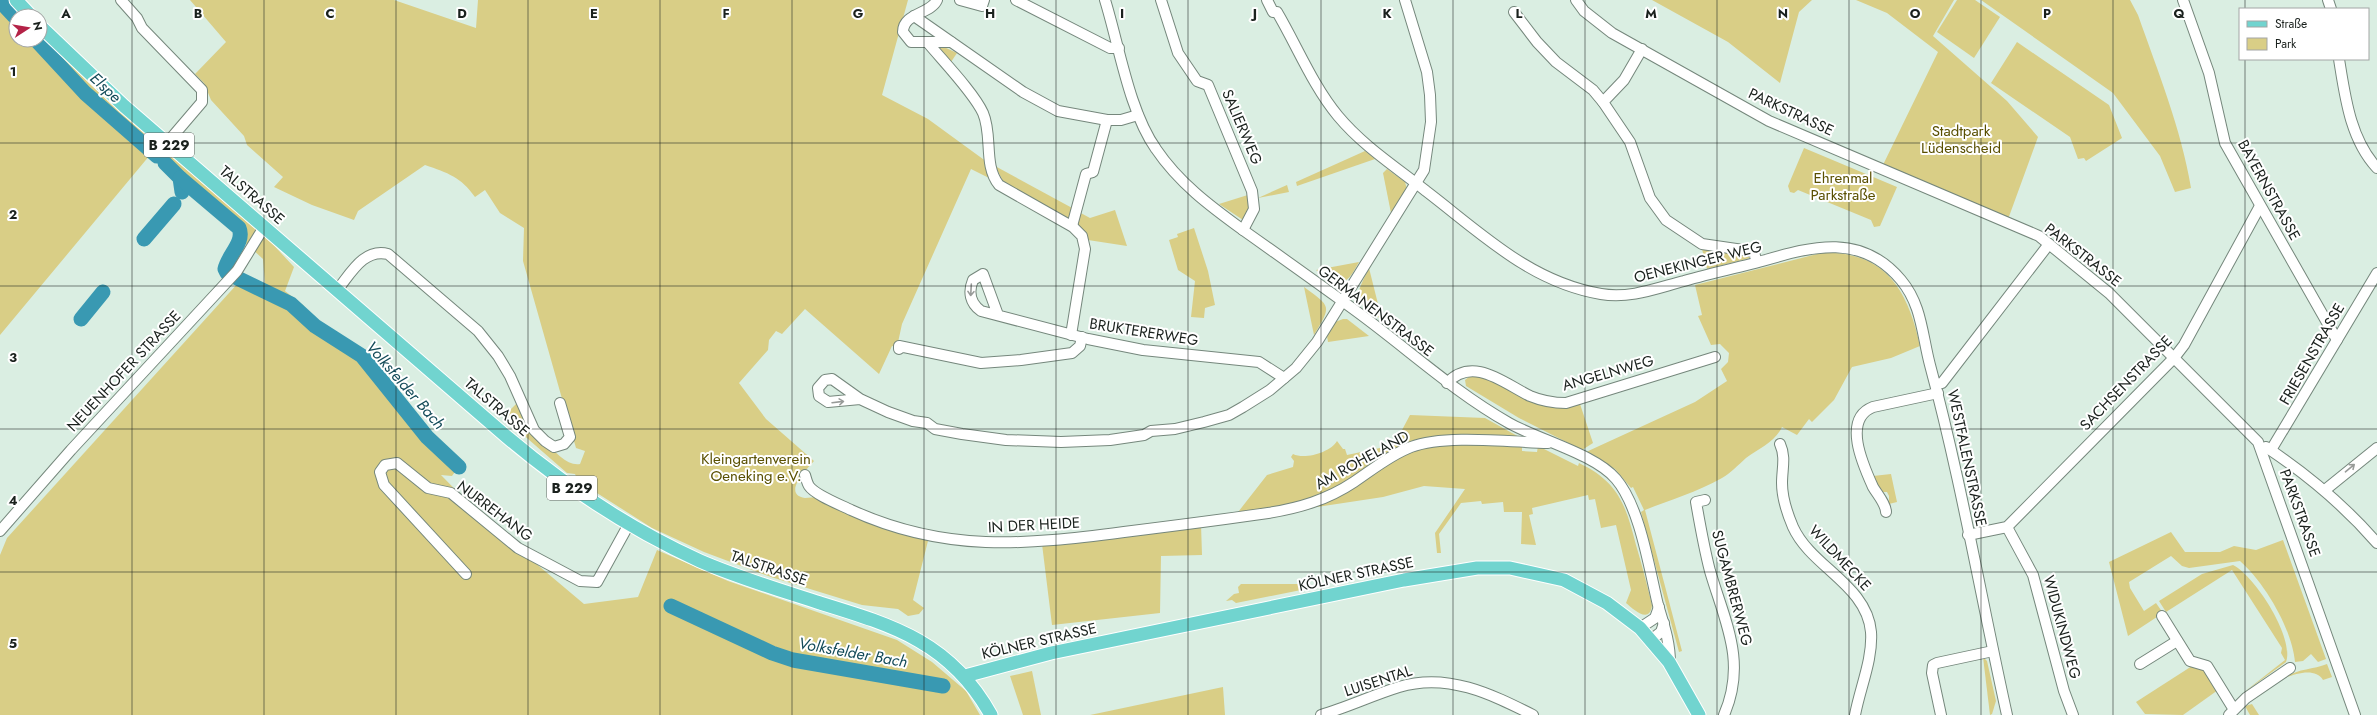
<svg xmlns="http://www.w3.org/2000/svg" width="2377" height="715" viewBox="0 0 2377 715" font-family="Jost,sans-serif">
<rect width="100%" height="100%" fill="#daeee2"/>
<g fill="#d9ce86">
<polygon points="0,0 9,0 24,16 16,16 16,40 40,40 40,32 78,72 256,226 294,267 285,291 303,305 319,325 361,358 430,445 457,469 452,476 441,475 488,523 584,604 638,597 657,550 728,581 897,640 932,662 966,691 980,715 0,715 0,555 7,538 239,282 259,293 265,284 263,259 150,155 0,335"/>
<path d="M 190,0 L 394,0 L 476,28 L 478,0 L 908,0 L 882,95 L 928,119 L 987,162 L 995,181 L 971,169 L 902,324 L 897,347 L 892,346 L 879,374 L 805,309 L 782,334 L 776,331 L 769,340 L 768,350 L 739,383 L 766,419 L 814,461 C 808,468 781,494 805,498 C 809,498 814,497 818,497 L 929,537 L 913,600 L 924,608 L 919,614 L 908,616 L 898,609 L 862,605 L 771,577 L 704,552 L 652,528 L 578,481 L 575,474 L 567,473 L 503,417 L 519,401 C 530,417 557,468 580,464 L 585,451 L 576,448 L 523,261 L 524,228 L 500,213 L 485,190 L 475,197 C 461,177 448,173 425,165 L 358,211 L 354,220 L 312,205 L 274,187 L 283,177 L 247,145 L 244,136 L 211,100 L 204,83 L 195,74 L 226,42 Z"/>
<polygon points="1652,0 1812,0 1799,12 1780,83 1728,42"/>
<polygon points="1856,0 1954,0 1933,36 2007,101 2038,137 2007,222 1881,169 1938,52 1887,13"/>
<polygon points="1957,0 1975,0 2000,17 1974,58 1937,32"/>
<path d="M 1981,0 L 2130,0 L 2138,15 C 2158,72 2181,128 2191,188 L 2175,192 L 2160,156 L 2113,93 Z"/>
<polygon points="2017,42 2109,105 2122,138 2086,161 2084,158 2078,159 2070,137 1991,83"/>
<polygon points="934,47 944,47 957,53 949,65"/>
<polygon points="1804,148 1897,187 1880,226 1874,227 1871,220 1798,190 1794,193 1790,192 1788,186"/>
<polygon points="1365,151 1375,159 1297,186 1296,182"/>
<polygon points="995,166 1074,209 1071,222 1004,183"/>
<polygon points="1387,169 1405,182 1407,189 1391,213 1383,173"/>
<polygon points="1287,185 1289,192 1258,198"/>
<polygon points="1251,194 1252,203 1243,220 1219,204"/>
<polygon points="1115,210 1127,246 1088,240 1084,231 1074,223 1077,211 1090,218"/>
<polygon points="1194,228 1208,271 1215,305 1205,308 1204,318 1191,317 1195,281 1178,270 1169,240 1178,237 1177,234"/>
<polygon points="1702,249 1748,255 1750,258 1707,269"/>
<path d="M 1821,253 C 1885,250 1908,290 1920,346 L 1891,358 L 1852,367 L 1834,400 L 1812,422 L 1809,419 L 1797,435 L 1782,427 C 1775,442 1759,448 1746,458 C 1738,465 1731,473 1722,478 C 1697,492 1670,500 1645,510 L 1682,651 L 1679,652 L 1641,512 L 1644,510 L 1633,487 L 1631,488 L 1615,469 L 1586,452 L 1695,402 L 1727,381 L 1721,369 L 1728,362 L 1729,353 L 1720,344 L 1711,345 L 1698,316 L 1702,315 L 1695,285 Z"/>
<path d="M 1359,262 C 1352,274 1349,283 1334,284 L 1316,270 Z"/>
<path d="M 1369,268 L 1382,320 C 1354,299 1353,300 1369,268 Z"/>
<path d="M 1304,287 C 1331,307 1332,305 1314,335 Z"/>
<polygon points="1343,319 1347,319 1369,336 1328,342 1327,336 1335,322"/>
<path d="M 1470,376 C 1501,378 1523,404 1553,407 C 1562,409 1571,406 1580,404 L 1593,443 L 1582,450 L 1519,418 L 1466,386 L 1465,380 Z"/>
<path d="M 1410,415 L 1485,418 L 1521,438 L 1434,439 L 1317,499 L 1235,516 L 1267,475 L 1293,467 L 1294,461 L 1291,457 L 1293,454 C 1305,460 1331,452 1337,441 L 1343,449 L 1345,449 L 1347,455 L 1394,445 Z"/>
<path d="M 1435,443 L 1522,445 L 1522,451 L 1537,452 L 1538,446 L 1578,466 L 1579,463 C 1619,482 1626,506 1636,545 C 1642,565 1647,585 1652,605 C 1650,625 1633,609 1626,603 L 1631,590 L 1616,525 L 1601,528 L 1595,499 L 1589,500 L 1588,495 L 1532,508 L 1533,514 L 1529,515 L 1536,545 L 1521,544 L 1522,512 L 1504,512 L 1503,502 L 1482,504 L 1481,501 L 1461,503 L 1439,534 L 1441,553 L 1437,553 L 1435,533 L 1465,489 L 1424,486 L 1383,497 L 1317,507 L 1317,503 L 1391,459 Z"/>
<polygon points="1891,474 1897,502 1889,504 1889,496 1887,492 1881,492 1873,476"/>
<polygon points="1201,524 1202,555 1161,556 1160,613 1052,625 1042,544"/>
<path d="M 2171,532 L 2185,552 L 2220,552 L 2234,546 L 2256,550 L 2283,540 L 2326,659 L 2318,662 L 2311,654 L 2303,661 L 2295,662 C 2292,629 2265,583 2240,561 L 2189,568 L 2182,566 L 2171,556 L 2129,582 L 2130,588 L 2144,611 L 2156,603 L 2163,613 L 2128,636 L 2109,562 Z"/>
<path d="M 2233,565 C 2255,576 2295,638 2286,662 L 2243,693 L 2285,660 L 2281,653 L 2282,648 L 2232,570 L 2166,612 L 2159,601 L 2202,574 Z"/>
<polygon points="1241,584 1301,584 1306,589 1236,603 1232,600 1226,601 1234,594 1239,593 1238,587"/>
<polygon points="1983,657 1987,661 1996,701 1992,714 1990,715"/>
<path d="M 2327,664 L 2332,677 L 2323,680 C 2316,668 2297,673 2285,678 C 2298,668 2313,670 2327,664 Z"/>
<polygon points="2192,666 2205,670 2218,690 2183,715 2145,714 2136,702"/>
<polygon points="1032,671 1041,715 1023,715 1010,676"/>
<polygon points="1223,687 1225,715 1090,715"/>
<polygon points="2252,704 2259,715 2250,715 2245,706"/>
</g>
<g fill="none" stroke-linecap="round" stroke-linejoin="round">
<polyline stroke="#3999b2" stroke-width="2.5" points="839,669 854,665"/>
<g stroke="#3999b2" stroke-width="15">
<polyline points="0,1 16,18"/>
<polyline points="36,40 85,93 157,156"/>
<polyline points="165,163 180,178 182,192"/>
<path d="M 180,178 L 239,228 C 245,242 228,255 225,269 L 227,273 L 291,304 L 315,326 L 362,356 L 427,437 L 459,467"/>
<polyline points="144,239 174,204"/>
<polyline points="81,319 103,292"/>
<polyline points="671,606 772,653 793,660 943,686"/>
</g>
<g stroke="#75877c" stroke-width="12">
<g id="minor">
<polyline points="121,0 137,18 142,28 202,90 202,102 167,143"/>
<path d="M 937,0 C 931,14 903,13 903,32 L 911,42 L 951,42"/>
<polyline points="960,0 982,6 984,0"/>
<polyline points="1016,0 1110,48 1119,48"/>
<path d="M 1105,0 C 1119,45 1129,111 1156,149 C 1179,183 1210,206 1243,230 C 1281,257 1319,284 1356,311 C 1408,349 1454,392 1509,423 C 1539,440 1595,454 1616,479 C 1640,507 1649,568 1658,605 C 1664,625 1670,642 1670,663"/>
<polyline points="1161,0 1178,53 1197,81 1208,85 1252,191 1254,209 1243,230"/>
<path d="M 1267,0 L 1273,12 L 1277,12 C 1297,46 1313,86 1338,116 C 1363,146 1396,167 1426,191 C 1481,233 1530,282 1601,294 C 1630,299 1657,288 1684,281 C 1708,274 1731,269 1755,263 C 1808,248 1859,230 1901,280 C 1922,305 1922,335 1930,365 C 1961,480 1981,598 2007,715"/>
<polyline points="1576,0 1584,11 1612,33 1769,121 2039,236 2109,293 2258,442 2355,715"/>
<polyline points="2183,0 2209,73 2225,143 2337,340"/>
<polyline points="2328,0 2331,9"/>
<polyline points="1514,12 1537,42 1556,62 1593,90 1603,102"/>
<polyline points="914,16 1023,92 1058,111 1107,120 1121,120 1138,115"/>
<path d="M 928,43 C 943,61 974,93 983,113 C 993,136 983,165 999,185 L 1073,227 L 1082,236 L 1085,249 L 1071,335"/>
<polyline points="1642,49 1624,80 1603,102 1630,142 1650,198 1666,220 1702,244 1750,251 1754,253 1757,262"/>
<path d="M 2339,59 C 2345,96 2350,139 2377,168"/>
<polyline points="1072,226 1086,174 1093,172 1107,120"/>
<path d="M 338,289 C 351,273 364,248 388,254 L 478,331 L 498,356 L 510,376 L 534,430 L 545,441 L 554,447 L 564,444 L 570,437 L 560,403"/>
<path d="M 998,315 L 983,274 L 973,280 C 968,292 970,303 981,311 L 1088,339 L 1143,350 L 1259,362 L 1284,378"/>
<polyline points="899,349 899,346 981,363 1021,360 1072,353 1080,346 1082,337"/>
<path d="M 1447,383 C 1473,355 1505,384 1530,396 C 1542,401 1553,403 1566,403 L 1715,357"/>
<polyline points="1936,384 1942,383 2049,244"/>
<polyline points="860,399 828,402 819,396 818,388 825,380 832,379 860,399 888,412 913,421 927,423 935,429 962,434 1006,440 1061,442 1110,440 1144,435 1151,431 1175,429 1204,422 1229,415 1243,407 1270,390 1296,368 1317,342 1424,170 1431,122 1430,95 1427,72 1405,0"/>
<path d="M 1780,444 C 1786,457 1782,469 1782,483 C 1782,497 1787,513 1793,527 C 1811,567 1867,585 1871,632 C 1873,659 1860,688 1855,715"/>
<path d="M 2266,447 C 2308,475 2344,505 2377,543"/>
<polyline points="2271,450 2377,273"/>
<path d="M 805,475 C 806,478 807,483 809,486 C 815,495 841,505 851,510 C 945,553 1025,545 1124,532 C 1172,526 1220,520 1268,513 C 1299,508 1327,500 1354,482 C 1372,470 1390,455 1411,447 C 1445,434 1510,442 1548,443"/>
<polyline points="2325,490 2377,448"/>
<path d="M 1705,500 L 1696,502 C 1700,525 1704,548 1710,571 C 1725,622 1747,662 1724,715"/>
<path d="M 1886,512 C 1886,504 1877,494 1873,487 C 1863,465 1842,419 1873,407 L 1938,393"/>
<polyline points="2007,527 2033,575 2064,691 2073,715"/>
<polyline points="0,531 71,450 237,271 264,227"/>
<polyline points="1968,535 2007,527 2174,358 2184,345 2260,206"/>
<polyline points="466,574 384,485 380,472 385,465 397,463 428,488 451,493 518,548 580,581 597,582 629,524"/>
<polyline points="2162,616 2190,661 2207,666 2233,708"/>
<polyline points="1640,628 1655,618 1659,607"/>
<polyline points="1652,639 1661,632 1664,623"/>
<polyline points="2140,664 2177,641"/>
<path d="M 1321,715 C 1348,707 1373,695 1399,687 C 1447,672 1491,694 1533,715"/>
<polyline points="1941,715 1932,673 1933,665 1937,663 1993,651"/>
<polyline points="2229,715 2246,698 2290,668"/>
</g>
</g>
<g stroke="#fff" stroke-width="15">
<g id="major">
<polyline points="16,0 31,16"/>
<path d="M 40,26 L 124,106 L 507,437 C 566,487 630,529 700,561 C 739,578 780,590 820,603 C 895,626 951,643 991,715"/>
<polyline points="965,676 1051,653 1404,580 1477,568 1510,568 1564,580 1607,603 1640,628 1669,662 1699,715"/>
</g>
</g>
<use href="#minor" stroke="#fff" stroke-width="10"/>
<use href="#major" stroke="#71d4cf" stroke-width="13"/>
</g>
<defs><path id="oneway-shaft" d="M-6 0H5M1.5-3L5.5 0L1.5 3" fill="none" stroke-width="1.6" stroke-linecap="round" stroke-linejoin="round"/></defs>
<g stroke="#989b99">
<use href="#oneway-shaft" transform="translate(971 290) rotate(93)"/>
<use href="#oneway-shaft" transform="translate(838 402) rotate(-7)"/>
<use href="#oneway-shaft" transform="translate(2350 468) rotate(-40)"/>
</g>
<path fill="none" stroke="#1a211d" stroke-width="1" stroke-opacity="0.55" d="M 132,0 L 132,715M 264,0 L 264,715M 396,0 L 396,715M 528,0 L 528,715M 660,0 L 660,715M 792,0 L 792,715M 924,0 L 924,715M 1056,0 L 1056,715M 1188,0 L 1188,715M 1321,0 L 1321,715M 1453,0 L 1453,715M 1585,0 L 1585,715M 1717,0 L 1717,715M 1849,0 L 1849,715M 1981,0 L 1981,715M 2113,0 L 2113,715M 2245,0 L 2245,9M 2245,59 L 2245,715M 0,143 L 2377,143M 0,286 L 2377,286M 0,429 L 2377,429M 0,572 L 2377,572"/>
<g text-anchor="middle" stroke-width="4" stroke-linejoin="round" paint-order="stroke">
<g fill="#fff" stroke="#5f6461" stroke-width="1">
<rect x="144" y="133" width="50" height="24" rx="3"/>
<rect x="547" y="476" width="50" height="24" rx="3"/>
</g>
<g font-size="14" font-weight="bold" fill="#1a211d">
<text x="169" y="150">B 229</text>
<text x="572" y="493">B 229</text>
</g>
<g font-size="15" fill="#1a211d" stroke="#fff">
<text transform="translate(1791 112) rotate(25)" y="5">PARKSTRASSE</text>
<text transform="translate(1242 127) rotate(67)" y="5">SALIERWEG</text>
<text transform="translate(2269 190) rotate(61)" y="5">BAYERNSTRASSE</text>
<text transform="translate(252 195) rotate(41)" y="5">TALSTRASSE</text>
<text transform="translate(2083 255) rotate(38)" y="5">PARKSTRASSE</text>
<text transform="translate(1698 262) rotate(-14)" y="5">OENEKINGER WEG</text>
<text transform="translate(1376 311) rotate(37)" y="5">GERMANENSTRASSE</text>
<text transform="translate(1144 332) rotate(9)" y="5">BRUKTERERWEG</text>
<text transform="translate(2312 354) rotate(-60)" y="5">FRIESENSTRASSE</text>
<text transform="translate(124 371) rotate(-47)" y="5">NEUENHOFER STRASSE</text>
<text transform="translate(1608 373) rotate(-16)" y="5">ANGELNWEG</text>
<text transform="translate(2126 383) rotate(-46)" y="5">SACHSENSTRASSE</text>
<text transform="translate(497 407) rotate(41)" y="5">TALSTRASSE</text>
<text transform="translate(1967 458) rotate(78)" y="5">WESTFALENSTRASSE</text>
<text transform="translate(1362 460) rotate(-29)" y="5">AM ROHELAND</text>
<text transform="translate(495 511) rotate(37)" y="5">NURREHANG</text>
<text transform="translate(2300 513) rotate(70)" y="5">PARKSTRASSE</text>
<text transform="translate(1034 525) rotate(-3)" y="5">IN DER HEIDE</text>
<text transform="translate(1840 558) rotate(47)" y="5">WILDMECKE</text>
<text transform="translate(769 568) rotate(19)" y="5">TALSTRASSE</text>
<text transform="translate(1356 574) rotate(-12)" y="5">KÖLNER STRASSE</text>
<text transform="translate(1732 588) rotate(75)" y="5">SUGAMBRERWEG</text>
<text transform="translate(2062 627) rotate(75)" y="5">WIDUKINDWEG</text>
<text transform="translate(1039 641) rotate(-13)" y="5">KÖLNER STRASSE</text>
<text transform="translate(1378 681) rotate(-18)" y="5">LUISENTAL</text>
</g>
<g font-size="15" fill="#594f00" stroke="#fff">
<text x="1961" y="136">Stadtpark<tspan x="1961" dy="17">Lüdenscheid</tspan></text>
<text x="1843" y="183">Ehrenmal<tspan x="1843" dy="17">Parkstraße</tspan></text>
<text x="756" y="464">Kleingartenverein<tspan x="756" dy="17">Oeneking e.V.</tspan></text>
</g>
<g font-size="16" font-style="italic" fill="#144b59" stroke="#fff">
<text transform="translate(106 87) rotate(43)" y="6">Elspe</text>
<text transform="translate(406 385) rotate(49)" y="6">Volksfelder Bach</text>
<text transform="translate(853 652) rotate(10)" y="6">Volksfelder Bach</text>
</g>
</g>
<g font-size="13" text-anchor="middle" font-weight="bold" fill="#1a211d" stroke="#fff" stroke-width="4" stroke-linejoin="round" paint-order="stroke">
<text x="66" y="18">A</text>
<text x="198" y="18">B</text>
<text x="330" y="18">C</text>
<text x="462" y="18">D</text>
<text x="594" y="18">E</text>
<text x="726" y="18">F</text>
<text x="858" y="18">G</text>
<text x="990" y="18">H</text>
<text x="1122" y="18">I</text>
<text x="1255" y="18">J</text>
<text x="1387" y="18">K</text>
<text x="1519" y="18">L</text>
<text x="1651" y="18">M</text>
<text x="1783" y="18">N</text>
<text x="1915" y="18">O</text>
<text x="2047" y="18">P</text>
<text x="2179" y="18">Q</text>
<text x="13" y="76">1</text>
<text x="13" y="219">2</text>
<text x="13" y="362">3</text>
<text x="13" y="505">4</text>
<text x="13" y="648">5</text>
</g>
<rect x="2239" y="8" width="130" height="52" fill="#ffffff" stroke="#a3a6a5"/>
<rect x="2247" y="21" width="20" height="6" fill="#71d4cf" stroke="#a3a6a5"/>
<text x="2275" y="28" font-size="12" fill="#1a211d">Straße</text>
<rect x="2247" y="38" width="20" height="12" fill="#d9ce86" stroke="#a3a6a5"/>
<text x="2275" y="48" font-size="12" fill="#1a211d">Park</text>
<g transform="translate(28 28) rotate(78)"><circle r="19" fill="#ffffff" stroke="#a3a6a5"/>
<path d="M0-3L7 15L0 10L-7 15Z" fill="#b42247"/>
<text y="-6" font-size="11" font-weight="bold" text-anchor="middle" fill="#1a211d">N</text>
</g>
</svg>
